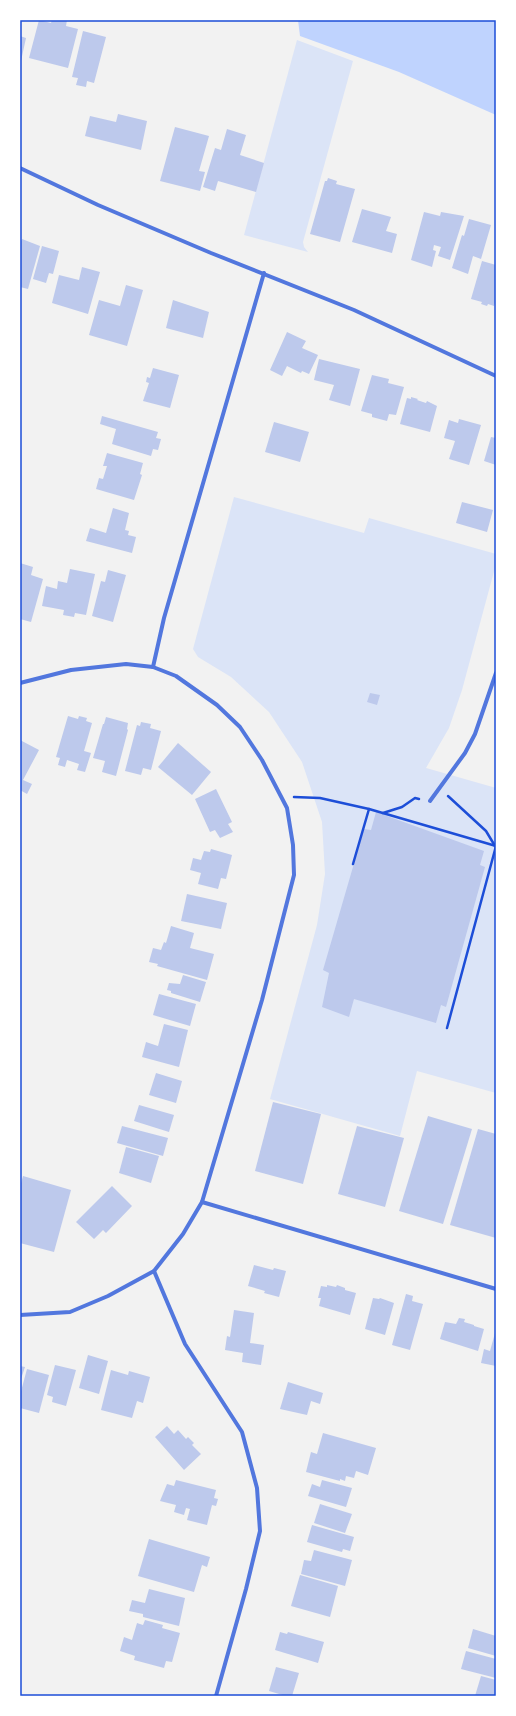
<svg xmlns="http://www.w3.org/2000/svg" width="516" height="1716" viewBox="0 0 516 1716" font-family="'Sofia Sans Condensed',sans-serif">
<rect width="100%" height="100%" fill="#f2f2f2"/>
<g fill="#dbe4f7">
<polygon points="297,40 353,61 303,242 304,247 308,252 244,235"/>
<polygon points="234,497 364,533 369,518 496,554 496,564 462,690 449,728 426,768 496,788 496,1093 417,1071 400,1136 270,1099 317,925 325,874 322,822 302,762 269,712 231,677 198,657 193,649"/>
</g>
<polygon fill="#bfd3fe" points="298,20 496,20 496,115 399,72 300,36"/>
<g fill="#bdc9ec">
<polygon points="39,20 51,23 52,20 67,20 66,26 78,29 68,68 29,58"/>
<polygon points="83,31 106,37 94,83 87,81 86,87 76,85 78,78 72,77"/>
<polygon points="20,36 26,38 21,61 20,61"/>
<polygon points="118,114 147,121 141,150 85,136 90,116 116,122"/>
<polygon points="175,127 209,136 199,171 205,172 200,191 160,181"/>
<polygon points="227,129 246,135 240,155 264,163 256,192 218,181 215,191 203,187 215,148 221,150"/>
<polygon points="328,178 337,181 336,184 355,189 340,242 310,234 325,181 327,181"/>
<polygon points="362,209 391,217 386,231 397,234 392,253 352,242"/>
<polygon points="424,212 440,216 441,212 464,216 450,260 438,256 441,247 434,245 433,250 436,251 432,267 411,260"/>
<polygon points="469,219 491,225 481,259 473,256 468,274 452,268 462,235 464,236"/>
<polygon points="22,239 40,246 28,289 20,287 20,243"/>
<polygon points="42,246 59,251 53,274 49,273 46,283 33,279"/>
<polygon points="482,261 496,265 496,299 494,306 488,304 487,306 481,304 482,302 471,299"/>
<polygon points="82,267 100,272 88,314 52,303 59,275 79,280"/>
<polygon points="126,285 143,290 127,346 89,335 99,300 120,306"/>
<polygon points="173,300 209,312 203,338 166,328"/>
<polygon points="287,332 306,341 302,348 318,355 309,374 302,371 301,373 287,366 282,376 270,370"/>
<polygon points="319,359 360,369 350,406 329,400 334,385 314,380"/>
<polygon points="153,368 179,375 170,408 143,401 149,383 146,382 147,377 150,378"/>
<polygon points="372,375 389,379 388,383 404,387 396,415 389,414 387,421 372,417 372,414 361,411"/>
<polygon points="411,397 418,399 417,400 426,403 427,401 437,406 430,432 400,424 407,398 411,399"/>
<polygon points="102,416 158,432 156,438 161,439 158,450 153,449 151,456 112,444 116,429 100,424"/>
<polygon points="459,419 481,425 469,465 449,459 455,441 444,438 449,420 458,423"/>
<polygon points="274,422 309,432 300,462 265,452"/>
<polygon points="491,437 496,438 496,465 484,461"/>
<polygon points="107,453 143,463 140,474 142,475 134,500 96,489 99,478 103,479 107,466 103,466"/>
<polygon points="462,502 493,510 487,532 456,523"/>
<polygon points="113,508 129,513 125,530 129,531 128,535 136,537 132,553 86,541 90,528 106,533"/>
<polygon points="20,563 33,567 31,575 43,579 31,622 20,619"/>
<polygon points="70,569 95,574 86,615 75,613 74,617 63,615 64,610 42,606 46,586 57,589 58,581 67,583"/>
<polygon points="108,570 126,575 113,622 92,616 101,581 105,582"/>
<polygon points="370,693 380,695 377,705 367,702"/>
<polygon points="68,716 78,719 79,716 87,718 86,721 92,723 84,751 91,753 85,772 77,770 79,764 67,760 65,767 58,765 60,758 56,757"/>
<polygon points="106,717 128,723 127,729 128,730 116,776 102,772 105,761 93,758 103,724 104,724"/>
<polygon points="141,722 151,724 150,728 161,731 151,770 143,768 141,775 125,771 137,725 140,726"/>
<polygon points="20,740 39,750 23,780 32,784 27,794 20,790"/>
<polygon points="178,743 211,772 192,795 158,767"/>
<polygon points="216,789 232,822 228,824 233,832 220,838 215,830 210,832 195,799"/>
<polygon points="376,812 484,851 480,865 485,867 446,1007 441,1005 436,1023 354,999 349,1017 322,1007 329,973 323,970 364,829 371,830"/>
<polygon points="211,849 232,855 226,879 221,878 218,889 198,884 201,873 190,870 193,858 201,860 204,851 210,852"/>
<polygon points="187,894 227,903 221,929 181,921"/>
<polygon points="171,926 194,933 190,948 214,954 207,980 157,966 158,964 149,962 153,948 161,950 164,942 166,943"/>
<polygon points="183,975 206,982 200,1002 171,993 171,991 167,990 169,983 180,984"/>
<polygon points="159,994 196,1004 190,1026 153,1015"/>
<polygon points="164,1024 188,1030 179,1067 142,1057 146,1042 158,1046"/>
<polygon points="156,1073 182,1081 176,1103 149,1095"/>
<polygon points="273,1102 321,1114 303,1184 255,1171"/>
<polygon points="139,1105 174,1115 169,1132 134,1121"/>
<polygon points="428,1116 472,1129 443,1224 399,1211"/>
<polygon points="122,1126 168,1138 163,1156 117,1143"/>
<polygon points="357,1126 404,1138 385,1207 338,1194"/>
<polygon points="478,1129 496,1134 496,1238 450,1225"/>
<polygon points="126,1147 159,1156 151,1183 119,1173"/>
<polygon points="23,1176 71,1190 54,1252 20,1243 20,1187"/>
<polygon points="112,1186 132,1206 106,1233 103,1230 94,1239 76,1222"/>
<polygon points="254,1265 273,1270 274,1268 286,1271 279,1297 264,1293 265,1291 248,1286"/>
<polygon points="327,1285 336,1287 337,1285 345,1288 345,1290 356,1293 350,1315 319,1306 321,1298 318,1298 321,1286 327,1287"/>
<polygon points="406,1294 413,1296 412,1301 423,1304 410,1350 392,1345"/>
<polygon points="373,1298 379,1299 380,1298 394,1303 385,1335 365,1329"/>
<polygon points="234,1310 254,1313 250,1343 264,1345 261,1365 242,1362 243,1353 225,1350 227,1336 230,1337"/>
<polygon points="459,1318 465,1319 464,1322 474,1325 474,1326 484,1329 478,1351 440,1339 445,1322 456,1324"/>
<polygon points="495,1333 496,1333 496,1366 481,1363 484,1349 490,1351"/>
<polygon points="88,1355 108,1361 99,1394 79,1388"/>
<polygon points="55,1365 76,1370 66,1406 52,1402 53,1397 47,1395"/>
<polygon points="20,1366 25,1367 20,1382"/>
<polygon points="27,1369 49,1375 39,1413 20,1408 20,1395"/>
<polygon points="111,1370 128,1375 129,1371 150,1377 143,1403 137,1401 132,1418 101,1410"/>
<polygon points="288,1382 323,1393 320,1404 311,1401 307,1415 280,1409"/>
<polygon points="167,1426 174,1434 178,1430 186,1439 188,1437 194,1443 192,1445 201,1454 184,1470 155,1437"/>
<polygon points="323,1433 376,1448 368,1475 356,1471 354,1478 346,1476 345,1481 340,1479 340,1481 306,1472 311,1452 317,1454"/>
<polygon points="176,1480 216,1490 214,1498 218,1499 216,1506 212,1505 207,1525 187,1520 190,1509 186,1508 184,1515 174,1512 176,1505 160,1501 167,1484 174,1486"/>
<polygon points="322,1480 352,1488 346,1507 308,1496 312,1484 320,1487"/>
<polygon points="320,1504 352,1514 345,1533 314,1523"/>
<polygon points="312,1525 354,1537 350,1551 343,1549 342,1552 307,1542"/>
<polygon points="149,1539 210,1557 207,1567 202,1565 194,1592 138,1576"/>
<polygon points="314,1550 352,1560 345,1586 301,1574 304,1560 311,1561"/>
<polygon points="300,1575 338,1586 330,1617 291,1606"/>
<polygon points="149,1589 185,1598 179,1626 143,1617 143,1614 129,1611 132,1600 145,1603"/>
<polygon points="145,1620 163,1625 162,1628 180,1633 172,1662 166,1661 164,1668 134,1660 135,1656 120,1651 124,1637 132,1640 137,1623 143,1625"/>
<polygon points="473,1629 496,1636 496,1656 468,1648"/>
<polygon points="280,1632 287,1634 288,1632 324,1642 318,1663 275,1650"/>
<polygon points="466,1651 496,1659 496,1678 461,1669"/>
<polygon points="276,1667 299,1673 292,1696 286,1696 269,1691"/>
<polygon points="481,1676 496,1680 496,1696 475,1696"/>
</g>
<g fill="none" stroke-linecap="round" stroke-linejoin="round">
<g stroke="#1d4ed8" stroke-width="2.5">
<polyline points="448,796 486,831 495,846"/>
<polyline points="294,797 320,798 369,809"/>
<polyline points="383,813 402,807 415,798 419,799"/>
<polyline points="353,864 369,809 496,846 447,1028"/>
</g>
<g stroke="#5277de" stroke-width="4">
<polyline points="20,168 98,205 211,253 354,310 496,376"/>
<polyline points="153,667 164,618 264,273"/>
<polyline points="20,683 71,670 126,664 153,667 176,676 217,705 240,727 262,760 287,808 293,845 294,875 262,1000 202,1202 183,1234 154,1271 108,1296 70,1312 20,1315"/>
<polyline points="430,801 465,753 475,734 496,673"/>
<polyline points="202,1202 496,1289"/>
<polyline points="154,1271 185,1344 242,1432 257,1488 260,1531 246,1589 216,1696"/>
</g>
</g>
<rect width="516" height="1716" fill="none" stroke="#ffffff" stroke-width="42"/>
<rect x="21" y="21" width="474" height="1674" fill="none" stroke="#1d4ed8" stroke-width="1.5"/>
</svg>
